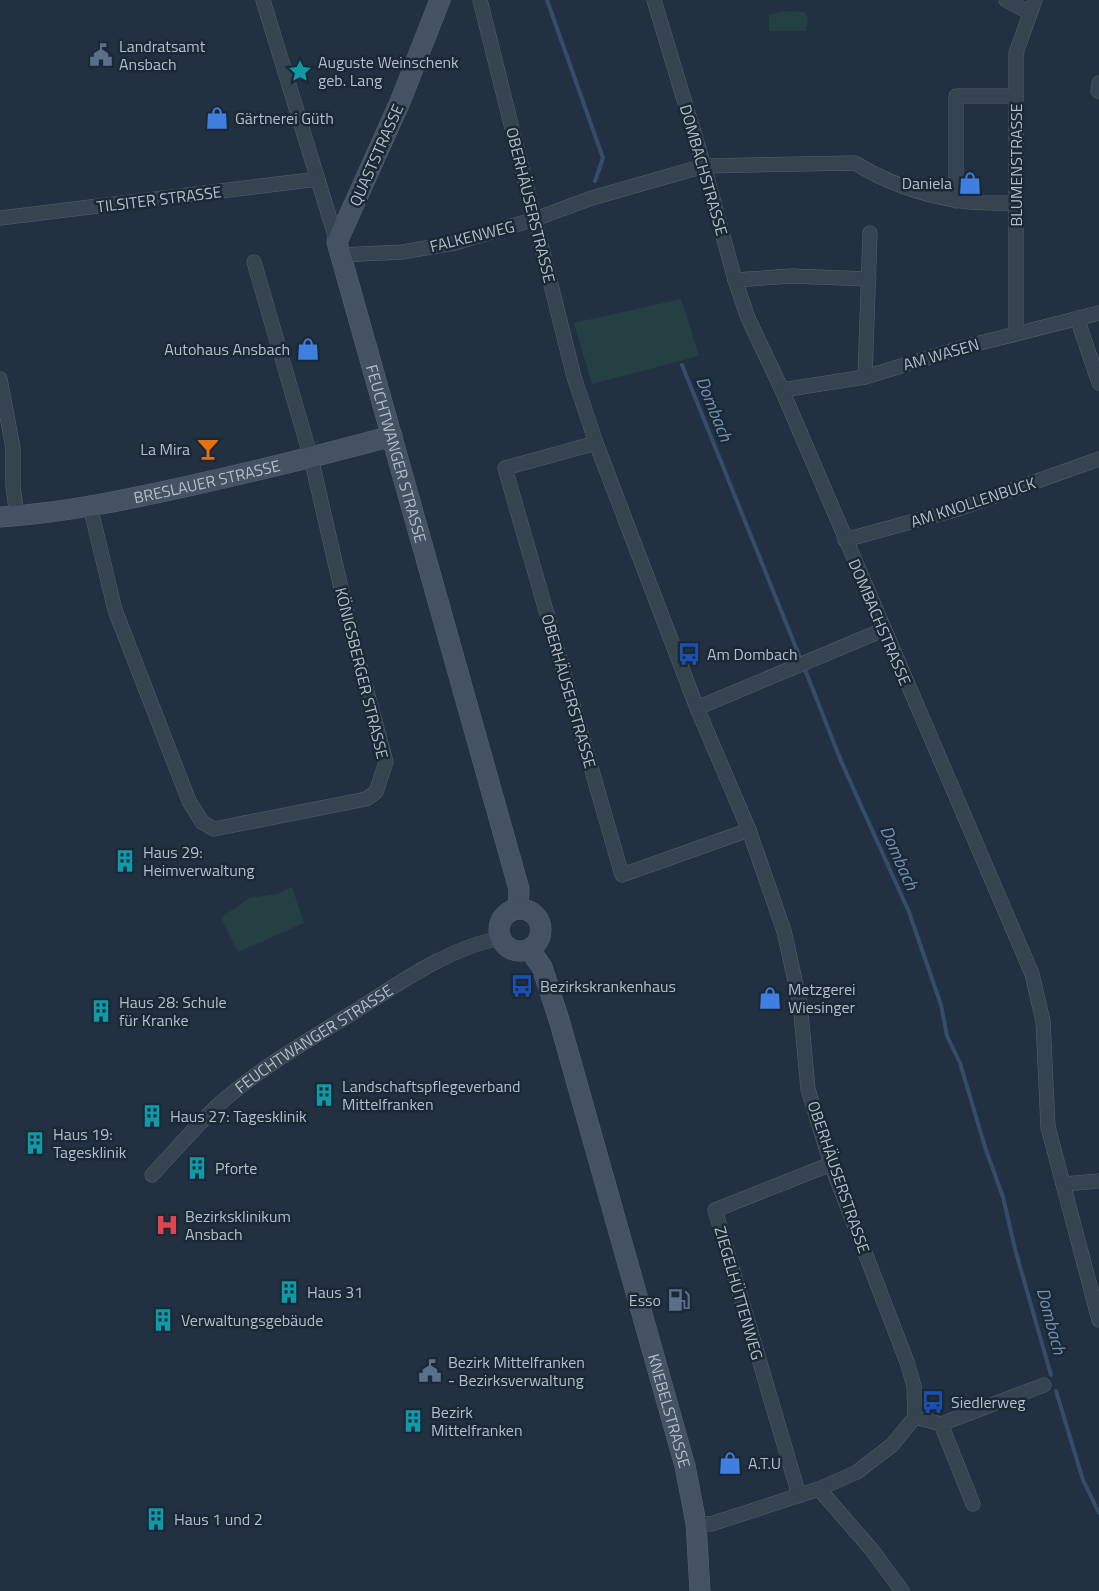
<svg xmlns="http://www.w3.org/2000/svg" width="1099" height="1591" viewBox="0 0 1099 1591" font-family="'Titillium Web',sans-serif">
<rect width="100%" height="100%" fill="#223141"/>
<g fill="#244042">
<polygon points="783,11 804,12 808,18 806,31 769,31 769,15"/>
<polygon points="681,299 699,356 592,384 574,323"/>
<polygon points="292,887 304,923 238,952 221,918 249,898 277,894"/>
</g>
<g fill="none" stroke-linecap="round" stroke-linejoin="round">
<g stroke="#344d6a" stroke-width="4">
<polyline points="547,0 603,158 595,181"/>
<polyline points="682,365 801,660"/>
<polyline points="804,667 841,761 909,912 941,1005 947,1036 960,1063 985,1147 1003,1197 1015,1249 1051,1375"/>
<polyline points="1056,1391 1083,1480 1099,1513"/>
</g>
<g stroke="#54616e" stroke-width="15">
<g id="street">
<polyline points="263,0 337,242"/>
<polyline points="480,0 574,377 596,443 697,708 749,830 784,931 800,1003 808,1089 831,1164 907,1362 914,1386 915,1417 892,1445 857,1472 819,1489"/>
<polyline points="654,0 704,166 735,280 748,318 782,390 1032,974 1043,1021 1048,1127 1099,1320"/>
<polyline points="1006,0 1030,13"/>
<polyline points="1098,91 1099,83"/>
<polyline points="956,201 956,96 1016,96"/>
<polyline points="0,218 318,179"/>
<path d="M 340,255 L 402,252 L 455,243 L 535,219 L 592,198 L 704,166 L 855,163 C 886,182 919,194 955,200 C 974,204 995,203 1015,203"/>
<polyline points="735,280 792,276 869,279"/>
<polyline points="1077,318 1099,383"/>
<polyline points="1016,334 1016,53 1035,0"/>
<polyline points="865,377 870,233"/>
<polyline points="0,379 13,448 13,486 17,516"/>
<polyline points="782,390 865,377 964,347 1099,313"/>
<polyline points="596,443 505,468 622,875 749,830"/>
<polyline points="90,506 115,610 189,801 202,822 214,829 366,799 376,792 386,762 354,644 311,458 254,262"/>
<polyline points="845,540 958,509 1099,459"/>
<polyline points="697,708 883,630"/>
<path id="s1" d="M 152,1175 C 173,1153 193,1129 215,1108 C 256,1070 307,1041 354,1012 C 399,983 448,948 501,938"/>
<polyline points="1063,1184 1099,1181"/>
<polyline points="915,1417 941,1424 973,1504"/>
<polyline points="941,1424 1044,1385"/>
<polyline points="799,1495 715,1210 831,1164"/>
<polyline points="696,1523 711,1524 819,1489 872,1550 902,1591"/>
</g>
</g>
<g stroke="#54616e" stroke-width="21">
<g id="secondary">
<path id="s2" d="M 440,0 L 400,102 L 337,242 L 519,889 L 518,909"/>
<path id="s3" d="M 0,517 C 65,513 130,499 193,485 C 260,470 326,454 392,436"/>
<circle cx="520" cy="930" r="21"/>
<path id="s4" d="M 529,949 L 542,967 L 560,1023 L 685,1466 L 696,1523 L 700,1591"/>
</g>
</g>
<use href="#street" stroke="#364351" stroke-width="14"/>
<use href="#secondary" stroke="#445264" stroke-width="20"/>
</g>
<defs>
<g id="civic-bare" transform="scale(1.8)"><path d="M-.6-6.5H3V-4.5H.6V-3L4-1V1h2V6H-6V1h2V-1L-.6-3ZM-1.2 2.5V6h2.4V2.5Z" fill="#5c6f8a" stroke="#1b2836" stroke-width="2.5" paint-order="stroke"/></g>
<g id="sight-bare" transform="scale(1.8)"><path d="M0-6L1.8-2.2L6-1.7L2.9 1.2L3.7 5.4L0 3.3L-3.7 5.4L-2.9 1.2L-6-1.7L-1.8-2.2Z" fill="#0f9aa8" stroke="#1b2836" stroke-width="2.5" paint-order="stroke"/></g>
<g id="shop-bare" transform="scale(1.8)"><path d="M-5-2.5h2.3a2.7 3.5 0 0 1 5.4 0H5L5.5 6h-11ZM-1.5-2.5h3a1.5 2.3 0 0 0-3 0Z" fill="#3f7fe0" stroke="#1b2836" stroke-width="2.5" paint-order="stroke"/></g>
<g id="bar-bare" transform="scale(1.8)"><path d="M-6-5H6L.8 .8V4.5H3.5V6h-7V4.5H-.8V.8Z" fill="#e8710a" stroke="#1b2836" stroke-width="2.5" paint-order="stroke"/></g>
<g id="bus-bare" transform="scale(1.8)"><path d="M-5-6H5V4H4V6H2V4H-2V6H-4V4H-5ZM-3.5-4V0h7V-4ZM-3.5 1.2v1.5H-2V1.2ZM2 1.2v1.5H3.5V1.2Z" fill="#1a4fb4" stroke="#1b2836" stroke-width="2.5" paint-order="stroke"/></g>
<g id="building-bare" transform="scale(1.8)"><path d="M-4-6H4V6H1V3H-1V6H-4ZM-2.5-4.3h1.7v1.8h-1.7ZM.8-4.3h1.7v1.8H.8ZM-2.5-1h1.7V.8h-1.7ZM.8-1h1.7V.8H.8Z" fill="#0f9aa8" stroke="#1b2836" stroke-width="2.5" paint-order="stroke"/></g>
<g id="hospital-bare" transform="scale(1.8)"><path d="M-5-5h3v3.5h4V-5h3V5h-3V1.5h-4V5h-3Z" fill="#e0444e" stroke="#1b2836" stroke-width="2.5" paint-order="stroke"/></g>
<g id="fuel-bare" transform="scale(1.8)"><path d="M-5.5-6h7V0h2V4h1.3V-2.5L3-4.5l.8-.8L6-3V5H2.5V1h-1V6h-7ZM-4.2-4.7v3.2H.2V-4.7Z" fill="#5c6f8a" stroke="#1b2836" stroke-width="2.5" paint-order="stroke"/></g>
</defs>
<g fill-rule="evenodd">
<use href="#civic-bare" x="101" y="55"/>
<use href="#sight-bare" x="300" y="71"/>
<use href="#shop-bare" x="217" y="118"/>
<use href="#shop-bare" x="970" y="183"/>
<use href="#shop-bare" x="308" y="349"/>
<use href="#bar-bare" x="208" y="449"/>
<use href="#bus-bare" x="689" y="654"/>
<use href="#building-bare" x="125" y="861"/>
<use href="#bus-bare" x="522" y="986"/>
<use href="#shop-bare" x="770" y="998"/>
<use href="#building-bare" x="101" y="1011"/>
<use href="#building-bare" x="324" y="1095"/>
<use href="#building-bare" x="152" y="1116"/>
<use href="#building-bare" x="35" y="1143"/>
<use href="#building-bare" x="197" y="1168"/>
<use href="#hospital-bare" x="167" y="1225"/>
<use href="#building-bare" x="289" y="1292"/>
<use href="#fuel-bare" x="679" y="1300"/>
<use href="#building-bare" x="163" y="1320"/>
<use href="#civic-bare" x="430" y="1371"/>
<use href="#bus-bare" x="933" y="1402"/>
<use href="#building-bare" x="413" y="1421"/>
<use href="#shop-bare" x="730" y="1463"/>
<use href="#building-bare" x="156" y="1519"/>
</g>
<g text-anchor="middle" stroke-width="5" stroke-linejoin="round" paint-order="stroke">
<g font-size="16" fill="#b3becb" stroke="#1b2836" text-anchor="start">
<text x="119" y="52">Landratsamt<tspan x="119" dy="18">Ansbach</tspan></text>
<text x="318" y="68">Auguste Weinschenk<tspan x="318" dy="18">geb. Lang</tspan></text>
<text x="235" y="124">Gärtnerei Güth</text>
<text x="952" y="189" text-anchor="end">Daniela</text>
<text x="290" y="355" text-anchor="end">Autohaus Ansbach</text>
<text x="190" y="455" text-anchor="end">La Mira</text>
<text x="707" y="660">Am Dombach</text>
<text x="143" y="858">Haus 29:<tspan x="143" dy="18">Heimverwaltung</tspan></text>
<text x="540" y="992">Bezirkskrankenhaus</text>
<text x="788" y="995">Metzgerei<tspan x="788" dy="18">Wiesinger</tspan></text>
<text x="119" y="1008">Haus 28: Schule<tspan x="119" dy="18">für Kranke</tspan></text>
<text x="342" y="1092">Landschaftspflegeverband<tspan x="342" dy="18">Mittelfranken</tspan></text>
<text x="170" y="1122">Haus 27: Tagesklinik</text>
<text x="53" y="1140">Haus 19:<tspan x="53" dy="18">Tagesklinik</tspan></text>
<text x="215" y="1174">Pforte</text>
<text x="185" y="1222">Bezirksklinikum<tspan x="185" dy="18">Ansbach</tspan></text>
<text x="307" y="1298">Haus 31</text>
<text x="661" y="1306" text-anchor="end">Esso</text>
<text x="181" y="1326">Verwaltungsgebäude</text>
<text x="448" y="1368">Bezirk Mittelfranken<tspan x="448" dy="18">- Bezirksverwaltung</tspan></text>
<text x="951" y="1408">Siedlerweg</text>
<text x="431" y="1418">Bezirk<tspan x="431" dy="18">Mittelfranken</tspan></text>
<text x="748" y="1469">A.T.U</text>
<text x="174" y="1525">Haus 1 und 2</text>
</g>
<g font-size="16" fill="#b3becb" stroke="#1b2836">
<text transform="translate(376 155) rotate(-66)" y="6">QUASTSTRASSE</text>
<text transform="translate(1016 165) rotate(-90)" y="6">BLUMENSTRASSE</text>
<text transform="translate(704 170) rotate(74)" y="6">DOMBACHSTRASSE</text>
<text transform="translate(159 199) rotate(-7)" y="6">TILSITER STRASSE</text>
<text transform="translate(531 205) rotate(76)" y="6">OBERHÄUSERSTRASSE</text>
<text transform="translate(472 236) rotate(-14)" y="6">FALKENWEG</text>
<text transform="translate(941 354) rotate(-16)" y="6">AM WASEN</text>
<text dy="6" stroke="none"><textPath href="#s2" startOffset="483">FEUCHTWANGER STRASSE</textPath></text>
<text dy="6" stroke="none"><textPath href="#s3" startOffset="210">BRESLAUER STRASSE</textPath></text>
<text transform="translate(973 502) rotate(-18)" y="6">AM KNOLLENBUCK</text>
<text transform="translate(880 622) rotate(67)" y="6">DOMBACHSTRASSE</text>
<text transform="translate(362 673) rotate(76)" y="6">KÖNIGSBERGER STRASSE</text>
<text transform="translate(569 691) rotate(74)" y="6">OBERHÄUSERSTRASSE</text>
<text dy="6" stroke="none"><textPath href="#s1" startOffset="213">FEUCHTWANGER STRASSE</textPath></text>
<text transform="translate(839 1177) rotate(71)" y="6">OBERHÄUSERSTRASSE</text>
<text transform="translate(739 1293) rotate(74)" y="6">ZIEGELHÜTTENWEG</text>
<text dy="6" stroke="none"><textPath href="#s4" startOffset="484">KNEBELSTRASSE</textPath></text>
</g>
<g font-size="18" font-style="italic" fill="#7090b2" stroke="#1b2836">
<text transform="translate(714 409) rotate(68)" y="6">Dombach</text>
<text transform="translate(899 858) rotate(66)" y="6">Dombach</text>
<text transform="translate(1051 1321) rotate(75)" y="6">Dombach</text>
</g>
</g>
</svg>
